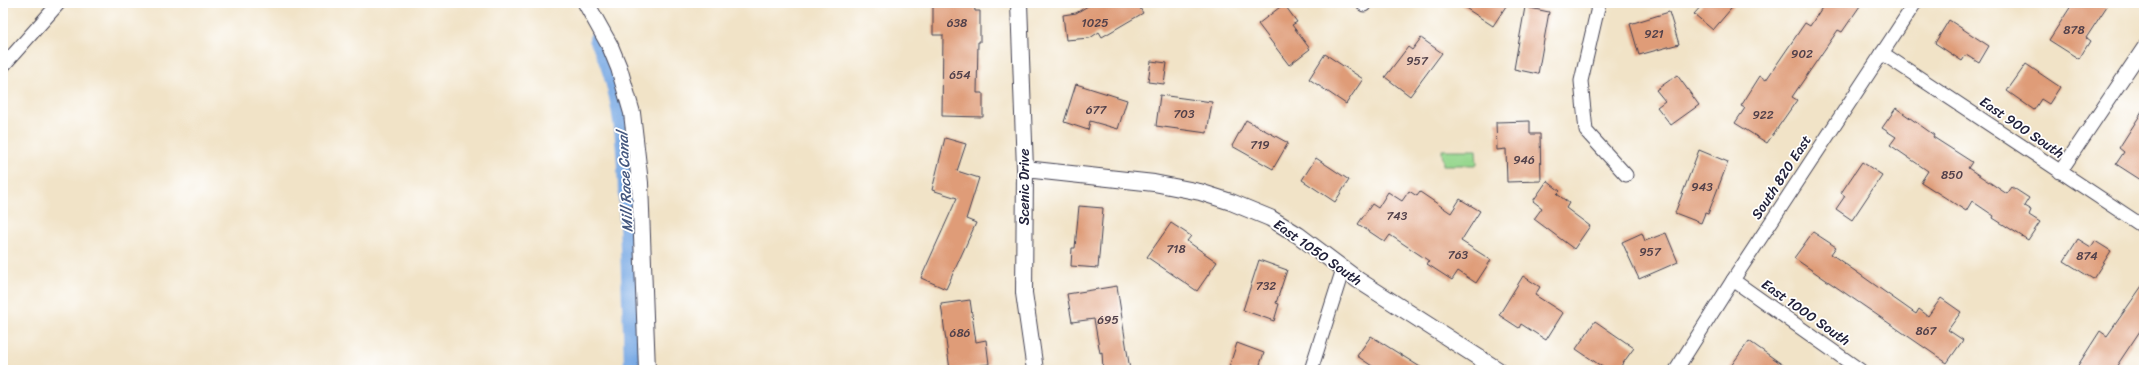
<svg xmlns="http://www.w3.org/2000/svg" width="2147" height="373" viewBox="0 0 2147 373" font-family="Sriracha,sans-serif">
<rect width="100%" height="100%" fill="#fff"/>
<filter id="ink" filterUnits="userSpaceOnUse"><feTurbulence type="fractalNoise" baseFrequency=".025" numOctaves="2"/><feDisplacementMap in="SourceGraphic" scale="8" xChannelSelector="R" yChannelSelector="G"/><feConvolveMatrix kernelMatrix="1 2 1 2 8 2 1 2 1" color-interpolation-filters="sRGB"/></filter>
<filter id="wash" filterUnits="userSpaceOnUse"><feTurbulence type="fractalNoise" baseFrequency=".012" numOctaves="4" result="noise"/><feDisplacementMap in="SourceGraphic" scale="16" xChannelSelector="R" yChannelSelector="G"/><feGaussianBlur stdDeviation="0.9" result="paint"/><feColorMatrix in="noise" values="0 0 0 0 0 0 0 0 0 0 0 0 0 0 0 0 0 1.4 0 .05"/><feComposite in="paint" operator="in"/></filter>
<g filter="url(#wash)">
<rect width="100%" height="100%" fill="#f1e3c7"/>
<polygon fill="#96d78e" stroke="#5c7c64" points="1442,150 1476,150 1477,165 1443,165"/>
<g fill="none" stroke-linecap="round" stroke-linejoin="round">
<path stroke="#7aaae4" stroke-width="18" d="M 598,39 C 627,96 626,162 628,224 C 630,273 632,321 633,370"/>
</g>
<g id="blocks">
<g fill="#df9c78">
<polygon points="933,3 974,3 975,11 980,11 980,42 978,42 977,93 983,93 983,117 942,116 943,35 933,35"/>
<polygon points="1093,3 1137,3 1143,13 1102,37 1099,32 1090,38 1066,40 1063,15 1076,13"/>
<polygon points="1458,3 1508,3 1493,26"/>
<polygon points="1704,3 1736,3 1713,30 1694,14"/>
<polygon points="1825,3 1862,3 1842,32 1838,30 1792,97 1797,100 1767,143 1735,123 1745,108 1741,106 1760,76 1766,80 1805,23 1810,26"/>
<polygon points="2073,3 2109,3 2086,38 2090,41 2079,59 2049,40"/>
<polygon points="1284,4 1297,22 1292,25 1310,49 1289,65 1258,24"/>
<polygon points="1525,7 1549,12 1538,74 1514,69"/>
<polygon points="1669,12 1679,44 1639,55 1630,24"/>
<polygon points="1949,20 1989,46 1979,63 1966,55 1962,61 1935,43"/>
<polygon points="1421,38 1442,53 1410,96 1385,77 1408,47 1412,50"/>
<polygon points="1325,54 1363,79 1346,104 1309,79"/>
<polygon points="1151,61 1167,63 1164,84 1148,82"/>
<polygon points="2026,64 2060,87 2049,104 2041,99 2034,110 2007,91"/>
<polygon points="1677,75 1699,105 1671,125 1657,107 1665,101 1656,90"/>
<polygon points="1076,84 1127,100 1118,129 1090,121 1088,130 1064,122"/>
<polygon points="1160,95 1212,102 1207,133 1156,126"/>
<polygon points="1896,108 1934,135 1933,137 1972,162 1968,168 2007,194 2012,187 2029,198 2024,206 2031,210 2029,215 2040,222 2028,240 1993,218 1994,216 1972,201 1966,211 1921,182 1928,171 1890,145 1896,137 1882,128"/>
<polygon points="2144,109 2144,182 2116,164 2124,152 2119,148"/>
<polygon points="1246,120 1288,143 1273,169 1232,146"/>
<polygon points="1530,121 1530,134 1540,134 1541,181 1507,182 1506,149 1497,150 1496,122"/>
<polygon points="945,138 966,144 957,171 979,178 966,219 976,223 946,289 921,278 957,198 932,190"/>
<polygon points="1699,150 1728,162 1708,214 1705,213 1701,223 1675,213"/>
<polygon points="1316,158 1349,180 1335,202 1302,180"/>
<polygon points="1862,162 1882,175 1852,220 1836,209 1845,196 1841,193"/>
<polygon points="1547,181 1560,191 1557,194 1569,203 1566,208 1590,226 1574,249 1534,219 1542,208 1533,201"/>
<polygon points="1409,191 1417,196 1420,192 1451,213 1460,199 1480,211 1461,241 1491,260 1476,283 1458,271 1452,280 1427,264 1429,261 1390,235 1385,242 1358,224 1372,204 1378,208 1388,192 1402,201"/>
<polygon points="1079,206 1103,208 1098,268 1071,266 1072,248 1075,248"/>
<polygon points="1171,223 1191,236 1187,241 1217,262 1197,291 1147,257"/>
<polygon points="1813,232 1836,247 1831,254 1916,314 1919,309 1928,316 1941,298 1961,312 1948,330 1963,340 1947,363 1794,258"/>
<polygon points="1642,233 1645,241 1666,233 1678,262 1639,279 1622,242"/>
<polygon points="2078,239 2091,247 2095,241 2111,251 2093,279 2064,261"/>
<polygon points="1259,260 1287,270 1276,303 1279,304 1274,321 1243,310"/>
<polygon points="1523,276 1540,287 1535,295 1563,313 1546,340 1521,324 1519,328 1499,315"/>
<polygon points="2144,283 2144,325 2114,370 2075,370 2100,331 2107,336"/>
<polygon points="1117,286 1130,370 1103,370 1102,352 1100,353 1094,319 1072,322 1067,294"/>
<polygon points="970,300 976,342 986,340 989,364 950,370 941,304"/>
<polygon points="1595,321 1634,348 1618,370 1607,370 1576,349"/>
<polygon points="1371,336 1425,370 1378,370 1357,356"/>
<polygon points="1749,341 1790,370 1728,370"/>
<polygon points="1237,343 1264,353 1258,370 1228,370"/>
</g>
</g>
</g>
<g filter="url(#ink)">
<use href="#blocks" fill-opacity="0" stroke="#413f50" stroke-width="1"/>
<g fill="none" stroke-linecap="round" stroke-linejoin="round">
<g stroke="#413f50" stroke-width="15">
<g id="minor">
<polyline points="1364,3 1364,5"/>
<polyline points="1599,3 1581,81 1586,131 1626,175"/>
<polyline points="1882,53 2144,227"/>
<polyline points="3,66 59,3"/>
<polyline points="2060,172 2144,47"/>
<polyline points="1733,280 1860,370"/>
<polyline points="1311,370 1343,269"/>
<polyline points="1676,370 1733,280 1915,3"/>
</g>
</g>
<g stroke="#413f50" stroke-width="18">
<g id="tertiary">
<polyline points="586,3 610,46 619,68 632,113 640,183 647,370"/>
<polyline points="1019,3 1025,169 1024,293 1035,370"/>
<polyline points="1025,169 1154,183 1200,192 1231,202 1270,218 1298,235 1358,280 1498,370"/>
</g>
</g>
<use href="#minor" stroke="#fff" stroke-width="13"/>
<use href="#tertiary" stroke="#fff" stroke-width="16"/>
</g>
</g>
<g text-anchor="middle" stroke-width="3.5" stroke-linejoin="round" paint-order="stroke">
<g font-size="12" fill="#51404a">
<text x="957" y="27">638</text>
<text x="1095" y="27">1025</text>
<text x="2074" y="34">878</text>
<text x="1654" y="38">921</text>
<text x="1802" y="58">902</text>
<text x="1417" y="65">957</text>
<text x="960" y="79">654</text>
<text x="1096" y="114">677</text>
<text x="1184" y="118">703</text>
<text x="1763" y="119">922</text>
<text x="1260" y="149">719</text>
<text x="1524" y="164">946</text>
<text x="1952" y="179">850</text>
<text x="1702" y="191">943</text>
<text x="1397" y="220">743</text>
<text x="1176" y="253">718</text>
<text x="1650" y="256">957</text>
<text x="1458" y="259">763</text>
<text x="2087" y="260">874</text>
<text x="1266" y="290">732</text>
<text x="1108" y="324">695</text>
<text x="1926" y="335">867</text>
<text x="960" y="337">686</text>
</g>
<g font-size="14" fill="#22223b" stroke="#fff">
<text transform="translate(2022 127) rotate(34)" y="5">East 900 South</text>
<text transform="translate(1781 177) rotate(-57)" y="5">South 820 East</text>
<text transform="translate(1024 187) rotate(-90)" y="5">Scenic Drive</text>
<text transform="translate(1318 252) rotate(35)" y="5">East 1050 South</text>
<text transform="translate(1806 312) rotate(35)" y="5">East 1000 South</text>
</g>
<g font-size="15" font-style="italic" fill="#45587f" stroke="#fff">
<text transform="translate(625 182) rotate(-93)" y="5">Mill Race Canal</text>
</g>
</g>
<rect width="2147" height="373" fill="none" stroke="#fff" stroke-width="16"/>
</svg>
